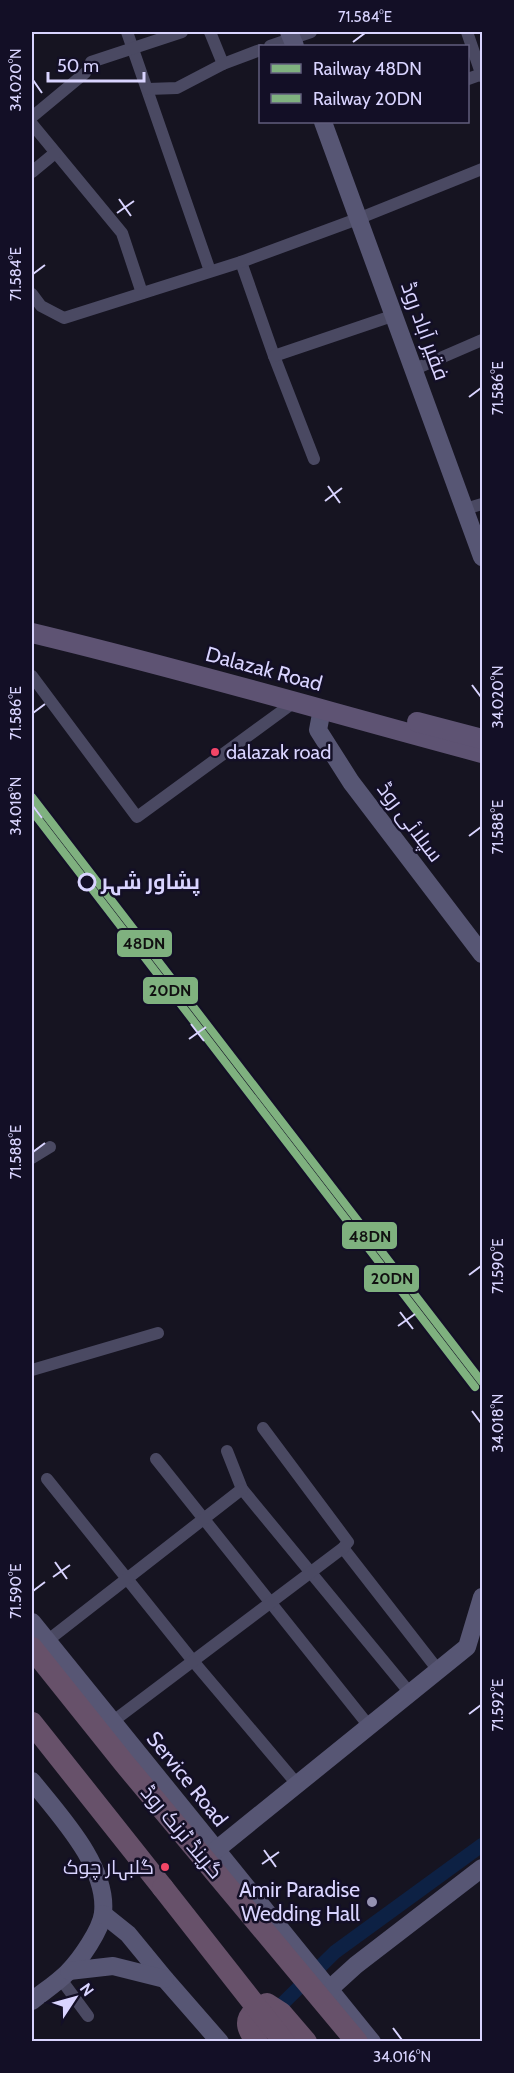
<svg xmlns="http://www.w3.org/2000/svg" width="514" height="2073" viewBox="0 0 514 2073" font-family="Cabin,Cairo,sans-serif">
<rect width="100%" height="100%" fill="#161421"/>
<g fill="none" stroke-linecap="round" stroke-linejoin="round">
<polyline stroke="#0d2144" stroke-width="14" points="272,2014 335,1952 482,1845"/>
<g stroke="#4a4962" stroke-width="12">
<polyline points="127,32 210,271"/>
<polyline points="210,32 223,64"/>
<polyline points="467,32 482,76"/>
<polyline points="270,46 311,32"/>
<polyline points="91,62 182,32"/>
<polyline points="468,79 482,74"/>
<polyline points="148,89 177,88 223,64 260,50"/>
<polyline points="32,117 85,73"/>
<polyline points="32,124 122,233 142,293"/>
<polyline points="32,172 55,153"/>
<polyline points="241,262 274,356 314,459"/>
<polyline points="32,294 41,306 64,318 241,262 360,218 482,169"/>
<polyline points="274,356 395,315"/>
<polyline points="415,369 482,340"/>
<polyline points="465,509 482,504"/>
<polyline points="32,676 137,817 293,703"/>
<polyline points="32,1158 50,1147"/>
<polyline points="32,1370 158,1333"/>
<polyline points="227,1451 242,1489 410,1693"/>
<polyline points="156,1459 369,1726"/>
<polyline points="47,1479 193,1661 297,1784"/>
<polyline points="343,1548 438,1670"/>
<polyline points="47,1641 242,1489"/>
<polyline points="112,1722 343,1548 348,1542 263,1428"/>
<polyline points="60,1978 88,2016"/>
</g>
<g stroke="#575674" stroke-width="18">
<polyline points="289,32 295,46"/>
<polyline points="323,122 482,557"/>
<polyline points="322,709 318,730 351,782 482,954"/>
<polyline points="32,1622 372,2042"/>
<path d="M 32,1781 C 59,1815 108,1866 103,1913 C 101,1930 80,1960 68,1972 C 57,1983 43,1992 32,2001"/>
<polyline points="216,1850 467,1647 482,1597"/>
<polyline points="103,1914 128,1934 165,1979 220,2042"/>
<polyline points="69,1971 113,1966 165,1979"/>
<polyline points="331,1992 334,1985 356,1965 482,1868"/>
</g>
<g stroke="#5e5373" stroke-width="20">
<path d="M 32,633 C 183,669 332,713 482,753"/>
<polyline points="417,722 482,739"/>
</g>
<g stroke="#67516a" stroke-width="22">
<polyline points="32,1648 124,1763 357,2042"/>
<polyline points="32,1723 163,1888"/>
<path d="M 257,2042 C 249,2031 243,2022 254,2012 C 259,2008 261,2006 267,2004 L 281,2013 L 306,2042"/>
</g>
<polyline stroke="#67516a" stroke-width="22" points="163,1888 284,2042"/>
<g stroke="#130f26" stroke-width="12">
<polyline id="rail-1" points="32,797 482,1382"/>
</g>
<g stroke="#130f26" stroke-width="12">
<polyline id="rail-2" points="32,811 475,1387"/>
</g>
<use href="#rail-1" stroke="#7fb17f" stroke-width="8"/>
<use href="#rail-2" stroke="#7fb17f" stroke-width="8"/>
</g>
<path fill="none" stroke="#d9d4ff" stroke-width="2" d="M 353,42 L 365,33M 33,80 L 42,93M 119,199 L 131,216M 117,213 L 134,201M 33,274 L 45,265M 469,397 L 481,388M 328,486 L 340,503M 325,501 L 342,488M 472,685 L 481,697M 33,713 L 45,704M 33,806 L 42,818M 469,836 L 481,827M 191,1024 L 204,1041M 189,1039 L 206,1027M 33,1152 L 45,1143M 469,1275 L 481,1266M 400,1312 L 413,1329M 398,1326 L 415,1314M 472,1411 L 481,1423M 55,1562 L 67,1579M 53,1577 L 70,1565M 33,1591 L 45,1582M 469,1714 L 481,1705M 264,1850 L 276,1867M 262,1864 L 279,1852M 393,2028 L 402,2040"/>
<g fill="#f34667" stroke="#130f26" stroke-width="2">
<circle cx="215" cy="752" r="5"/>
<circle cx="165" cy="1867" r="5"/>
</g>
<circle fill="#130f26" stroke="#d9d4ff" stroke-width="3" cx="87" cy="882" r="8"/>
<circle fill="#9591b1" stroke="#130f26" stroke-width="2" cx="372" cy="1902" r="6"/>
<g text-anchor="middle" stroke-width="5" stroke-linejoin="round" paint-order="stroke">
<g font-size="20" fill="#d9d4ff" stroke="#130f26" text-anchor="start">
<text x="226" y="759">dalazak road</text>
<text x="154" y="1874" text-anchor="end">گلبہار چوک</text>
</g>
<g font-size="21" fill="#d9d4ff" stroke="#130f26">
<text transform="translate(425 331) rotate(70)" y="7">فقیر آباد روڈ</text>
<text transform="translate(264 669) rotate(15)" y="7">Dalazak Road</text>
<text transform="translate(410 822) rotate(53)" y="7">سپلائی روڈ</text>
<text transform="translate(187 1779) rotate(51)" y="7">Service Road</text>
<text transform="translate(182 1832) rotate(50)" y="7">گرینڈ ٹرنک روڈ</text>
</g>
<g font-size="21" font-weight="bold" fill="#d9d4ff" stroke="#130f26" text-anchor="start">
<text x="101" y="889">پشاور شہر</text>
</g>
<g font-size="21" fill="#d9d4ff" stroke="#130f26" text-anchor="end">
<text x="360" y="1897">Amir Paradise<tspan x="360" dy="24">Wedding Hall</tspan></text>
</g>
</g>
<g stroke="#130f26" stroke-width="2">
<rect x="116" y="929" width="57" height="29" rx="6" fill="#7fb17f"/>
<rect x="142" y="976" width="57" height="29" rx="6" fill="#7fb17f"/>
<rect x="341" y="1221" width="57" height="29" rx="6" fill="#7fb17f"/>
<rect x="363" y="1264" width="57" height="29" rx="6" fill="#7fb17f"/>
</g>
<g font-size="16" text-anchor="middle" font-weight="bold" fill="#111">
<text x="144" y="949">48DN</text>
<text x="170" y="996">20DN</text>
<text x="370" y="1242">48DN</text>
<text x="392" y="1284">20DN</text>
</g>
<rect width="514" height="2073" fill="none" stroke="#130f26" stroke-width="66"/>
<rect x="259" y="45" width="210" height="78" fill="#130f26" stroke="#625e7d" stroke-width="1.5"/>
<rect x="271" y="64" width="30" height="9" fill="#7fb17f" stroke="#625e7d" stroke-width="1.5"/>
<text x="313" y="75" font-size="18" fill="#d9d4ff">Railway 48DN</text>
<rect x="271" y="94" width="30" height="9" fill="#7fb17f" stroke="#625e7d" stroke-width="1.5"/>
<text x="313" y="105" font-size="18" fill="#d9d4ff">Railway 20DN</text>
<g transform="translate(75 1998) rotate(54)" stroke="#130f26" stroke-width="4.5" paint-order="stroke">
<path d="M0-4.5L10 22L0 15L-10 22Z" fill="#d9d4ff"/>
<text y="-9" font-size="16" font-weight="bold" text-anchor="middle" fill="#d9d4ff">N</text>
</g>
<path d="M48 72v9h96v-9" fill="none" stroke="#d9d4ff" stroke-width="3"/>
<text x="57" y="72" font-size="18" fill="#d9d4ff" stroke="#130f26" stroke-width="4.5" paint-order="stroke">50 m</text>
<rect x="33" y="33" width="448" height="2007" fill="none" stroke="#d9d4ff" stroke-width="2"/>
<g font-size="15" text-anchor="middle" fill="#d9d4ff">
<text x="365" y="22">71.584°E</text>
<text transform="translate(16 80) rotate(-90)" y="5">34.020°N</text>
<text transform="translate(16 274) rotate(-90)" y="5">71.584°E</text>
<text transform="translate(498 388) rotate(-90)" y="5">71.586°E</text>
<text transform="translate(498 697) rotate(-90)" y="5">34.020°N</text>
<text transform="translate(16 713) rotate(-90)" y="5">71.586°E</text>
<text transform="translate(16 806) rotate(-90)" y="5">34.018°N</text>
<text transform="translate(498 827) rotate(-90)" y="5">71.588°E</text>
<text transform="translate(16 1152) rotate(-90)" y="5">71.588°E</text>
<text transform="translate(498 1266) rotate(-90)" y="5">71.590°E</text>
<text transform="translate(498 1423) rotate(-90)" y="5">34.018°N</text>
<text transform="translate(16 1591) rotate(-90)" y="5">71.590°E</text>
<text transform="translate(498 1705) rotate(-90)" y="5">71.592°E</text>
<text x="402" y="2062">34.016°N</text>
</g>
</svg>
